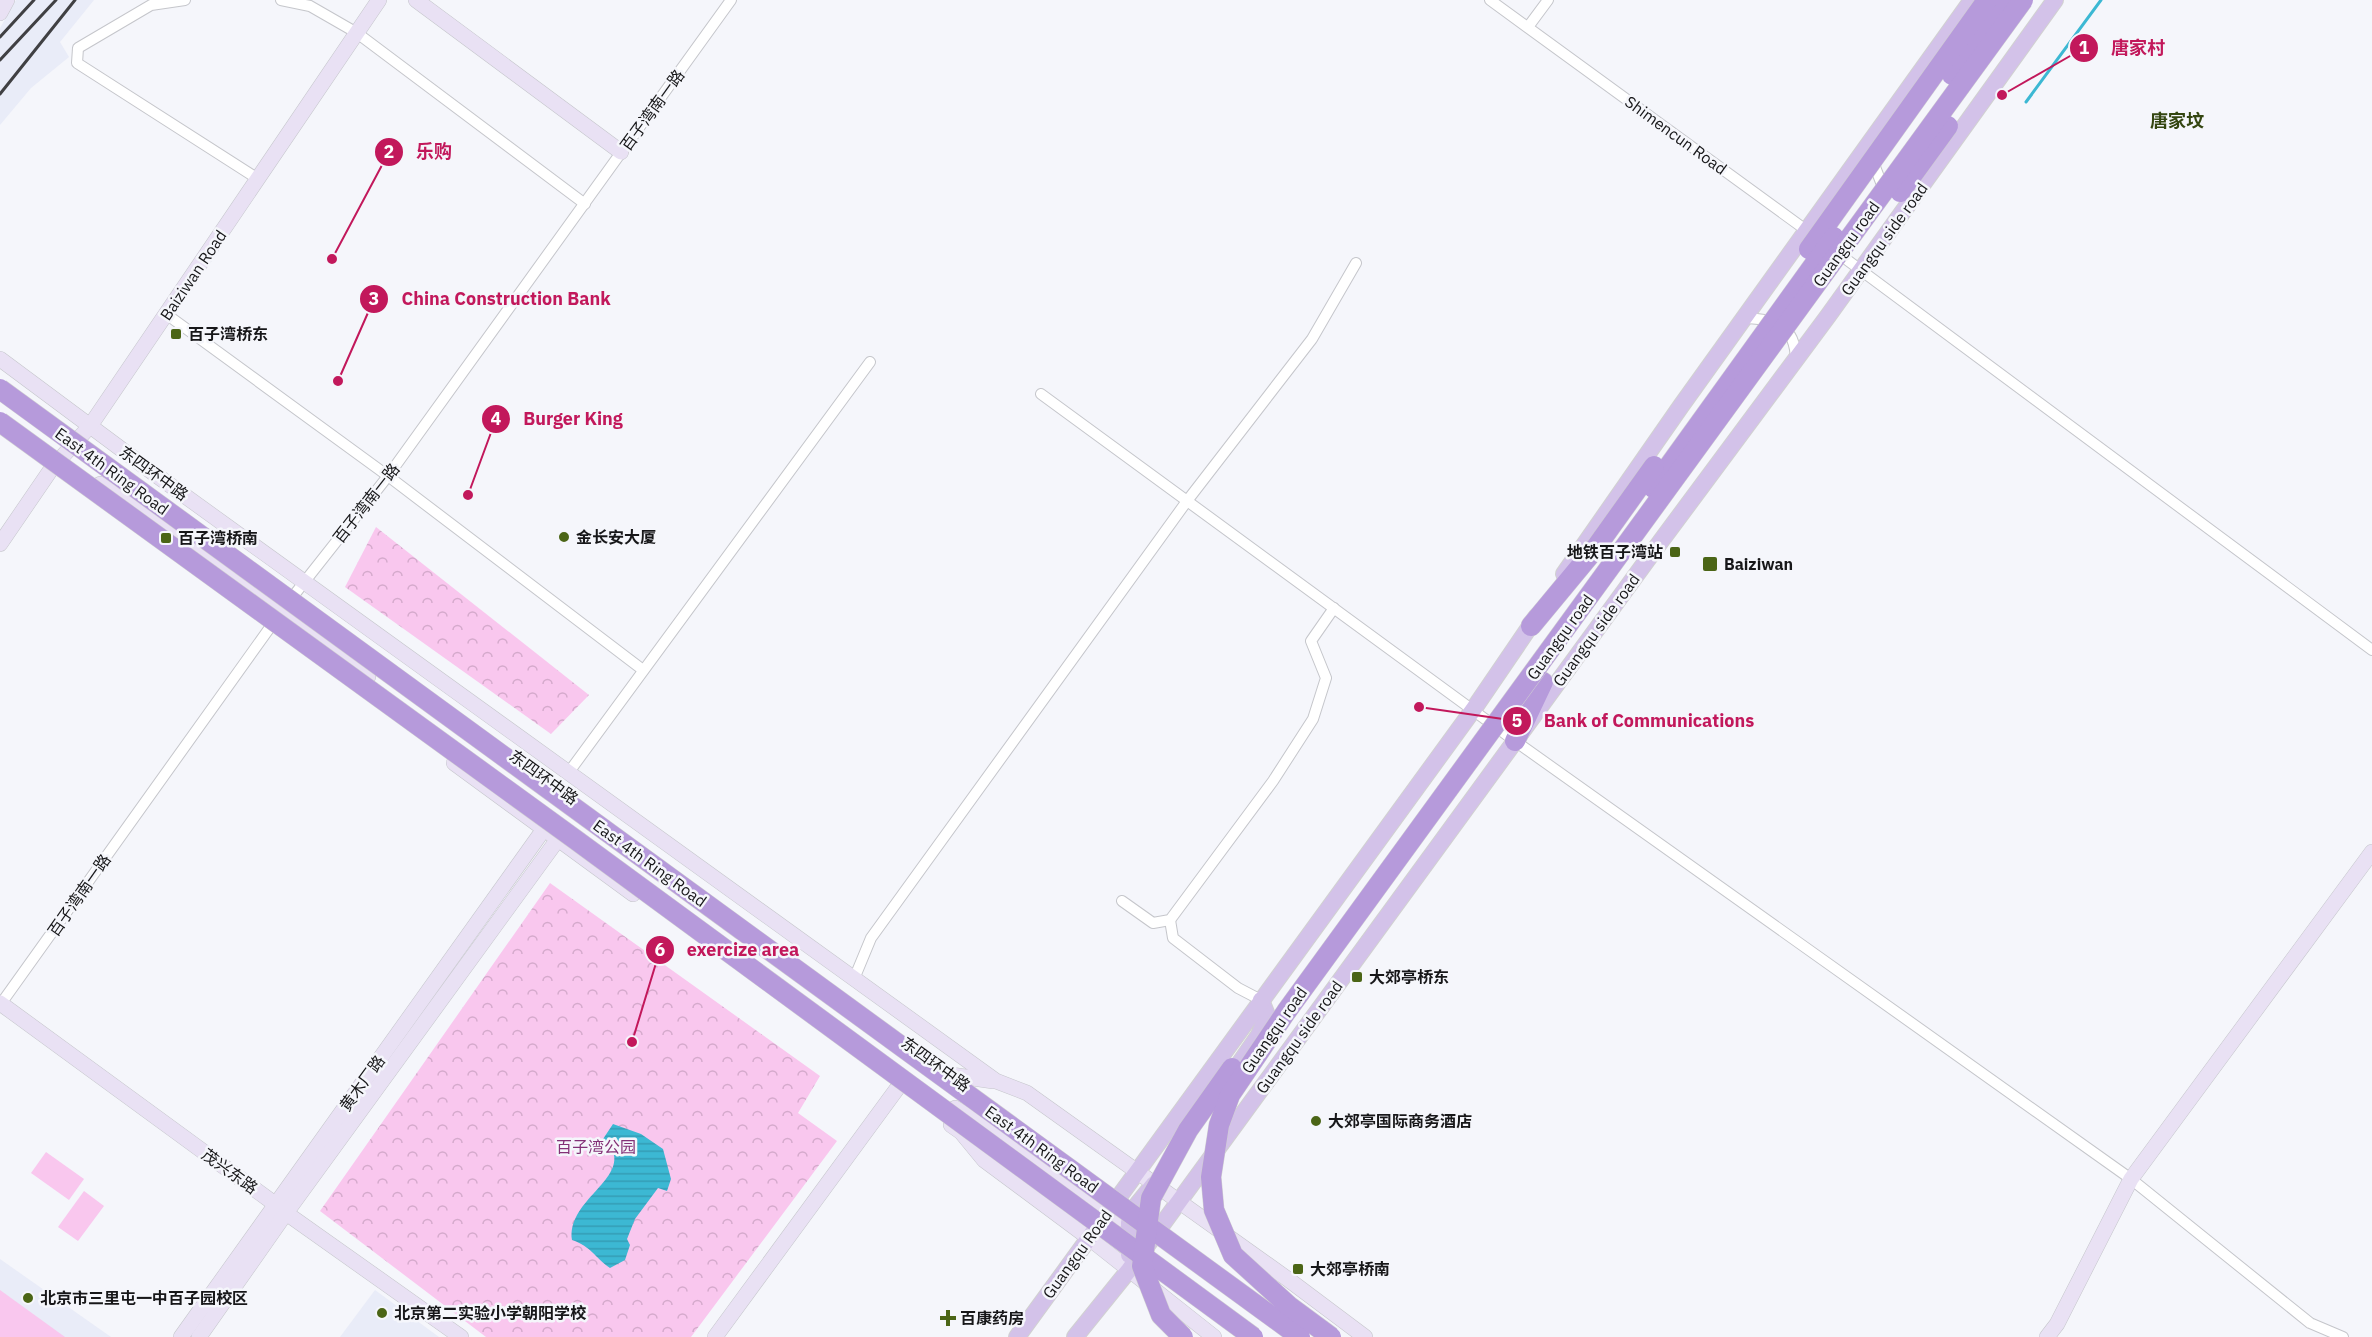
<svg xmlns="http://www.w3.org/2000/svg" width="2372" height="1337" viewBox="0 0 2372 1337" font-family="'IBM Plex Sans','Noto Sans SC',sans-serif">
<defs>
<pattern id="park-crowns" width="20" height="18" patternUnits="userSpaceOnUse" patternTransform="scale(1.5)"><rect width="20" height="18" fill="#f9c7ee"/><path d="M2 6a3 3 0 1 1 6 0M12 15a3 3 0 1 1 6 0" fill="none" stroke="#d5aacc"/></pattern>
<pattern id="water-rules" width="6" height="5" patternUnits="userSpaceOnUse" patternTransform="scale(1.5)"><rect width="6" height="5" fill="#3cb8d3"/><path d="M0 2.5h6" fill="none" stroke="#349db5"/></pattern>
</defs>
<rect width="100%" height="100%" fill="#f5f6fb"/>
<g fill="#e9ecf8">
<polygon points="16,0 94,0 60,42 69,57 31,88 0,125 0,28"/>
<polygon points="0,1259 111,1337 0,1337"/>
<polygon points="375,1290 439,1337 340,1337"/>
</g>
<g fill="url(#park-crowns)">
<polygon points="376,527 589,695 551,734 345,587"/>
<polygon points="550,883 820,1076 798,1113 837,1141 691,1337 486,1337 320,1211"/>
</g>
<g fill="#f9c7ee">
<polygon points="46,1152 84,1179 69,1200 31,1173"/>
<polygon points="84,1191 104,1206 78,1241 58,1227"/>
<polygon points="0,1290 65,1337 0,1337"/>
</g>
<path fill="url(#water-rules)" d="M 613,1124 L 641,1134 L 663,1149 L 671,1179 L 667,1191 L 658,1188 L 635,1219 L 627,1239 L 630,1245 L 625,1260 L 610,1268 C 594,1257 592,1247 572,1240 C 567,1203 619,1183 614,1155 L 606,1150 L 601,1142 Z"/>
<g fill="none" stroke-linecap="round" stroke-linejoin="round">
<polyline stroke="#3cb8d3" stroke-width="3" points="2026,102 2101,0"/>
<g stroke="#c5c6cb" stroke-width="12">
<g id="street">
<polyline points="185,0 151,5 78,48 77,63 258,179"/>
<polyline points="281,0 310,6 357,33 585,204"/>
<polyline points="1490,0 1810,233"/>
<polyline points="1528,27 1548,0"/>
<polyline points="1872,159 1882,185 1889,187"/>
<polyline points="1835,251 2372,650"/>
<polyline points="166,314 388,476 643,670"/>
<path d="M 1744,318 C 1775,319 1795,324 1796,360"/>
<polyline points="1041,394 1515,741 2131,1179 2310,1323 2343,1337"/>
<polyline points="287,604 388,476 731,0"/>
<polyline points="569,772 870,362"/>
<polyline points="1122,901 1153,923 1170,920 1273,781 1313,719 1326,678 1311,641 1334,608"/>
<polyline points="1170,920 1173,938 1238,988 1261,1000"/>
<polyline points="854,979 871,938 1187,501 1312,339 1356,263"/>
<polyline points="0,1005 276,619"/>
</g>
</g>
<g stroke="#c5c6cb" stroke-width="16">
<g id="secondary">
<polyline points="416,0 621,152"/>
<polyline points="0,13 7,0"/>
<polyline points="0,359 156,475 996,1081 1027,1093 1289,1280 1365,1337"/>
<polyline points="100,484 172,530 368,677"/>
<polyline points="0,544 52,468 90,426 379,0"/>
<polyline points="454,763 633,894"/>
<polyline points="0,1003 275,1204 286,1213 461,1337"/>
<polyline points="952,1075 993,1081"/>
<polyline points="955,1108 1023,1150 1107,1212 1139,1227"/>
<polyline points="951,1125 961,1132 984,1160 1089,1238 1214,1337"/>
<polyline points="181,1337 544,829"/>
<polyline points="199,1337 286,1213 558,839"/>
<polyline points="715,1337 899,1086"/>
<polyline points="2047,1337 2057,1324 2131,1179 2372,852"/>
</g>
</g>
<g stroke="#d1d1d1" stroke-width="18">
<g id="primary">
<polyline points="1564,574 1681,406 1972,0"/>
<polyline points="1228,1080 1259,1035 1267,1015 1261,1000"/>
<polyline points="1129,1255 1129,1223 1132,1211 1154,1184"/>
<polyline points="1017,1337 1473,710 1537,616"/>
<polyline points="1075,1337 1129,1270 1661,541 1828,316 2055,0"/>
</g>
</g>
<g stroke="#d1d1d1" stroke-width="21">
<g id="highway">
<polyline points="1531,626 1594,550"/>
<polyline points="1515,741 1543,682"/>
</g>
</g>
<use href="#street" stroke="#fff" stroke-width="10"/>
<use href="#secondary" stroke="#e9e1f4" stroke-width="15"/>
<use href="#primary" stroke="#d3c2e9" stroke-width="16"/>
<use href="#highway" stroke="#b69adb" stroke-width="20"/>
<g stroke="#404043" stroke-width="3">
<polyline points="0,37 34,0"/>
<polyline points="0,60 56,0"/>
<polyline points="0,94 75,0"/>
</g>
<g stroke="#d1d1d1" stroke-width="21" stroke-linecap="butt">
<g id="highway-bridge">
<polyline points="1952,75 2002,0"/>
<polyline points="1900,192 1948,126"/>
<polyline points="1809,249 1987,0"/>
<polyline points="0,389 1300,1337"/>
<polyline points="0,422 576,840 1253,1337"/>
<polyline points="1653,488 1834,237"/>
<polyline points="1594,550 1654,466"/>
<polyline points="1183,1337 1161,1315 1142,1266 1151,1198 1188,1130 1232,1068"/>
<polyline points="1331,1337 1289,1306 1233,1255 1214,1210 1211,1177 1219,1125 1230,1095 1286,1012 2023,0"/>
</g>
</g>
<use href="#highway-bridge" stroke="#b69adb" stroke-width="20"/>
</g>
<g fill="#4b6516" stroke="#f5f6fb" stroke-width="2">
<rect x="170" y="328" width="12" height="12" rx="3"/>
<circle cx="564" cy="537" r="6"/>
<rect x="160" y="532" width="12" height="12" rx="3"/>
<rect x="1669" y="546" width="12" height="12" rx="3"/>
<rect x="1702" y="556" width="16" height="16" rx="3"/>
<rect x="1351" y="971" width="12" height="12" rx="3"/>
<circle cx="1316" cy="1121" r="6"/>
<rect x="1292" y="1263" width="12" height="12" rx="3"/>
<circle cx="28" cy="1298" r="6"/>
<circle cx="382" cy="1313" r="6"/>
<path d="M945 1309h6v6h6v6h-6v6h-6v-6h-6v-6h6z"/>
</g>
<g text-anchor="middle" stroke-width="5" stroke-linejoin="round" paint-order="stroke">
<g font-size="16" fill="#171719" stroke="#f5f6fb">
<text transform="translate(652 110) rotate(-54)" y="6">百子湾南一路</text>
<text transform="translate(1676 135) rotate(36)" y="6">Shimencun Road</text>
<text transform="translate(1884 239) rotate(-54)" y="6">Guangqu side road</text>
<text transform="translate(1846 244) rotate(-54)" y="6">Guangqu road</text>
<text transform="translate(193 275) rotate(-56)" y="6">Baiziwan Road</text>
<text transform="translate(112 471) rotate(36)" y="6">East 4th Ring Road</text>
<text transform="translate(154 473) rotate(36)" y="6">东四环中路</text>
<text transform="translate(366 503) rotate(-52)" y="6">百子湾南一路</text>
<text transform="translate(1596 630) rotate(-54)" y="6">Guangqu side road</text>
<text transform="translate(1560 637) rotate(-54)" y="6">Guangqu road</text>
<text transform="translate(544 777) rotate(36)" y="6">东四环中路</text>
<text transform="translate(650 863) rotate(36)" y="6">East 4th Ring Road</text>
<text transform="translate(79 895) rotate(-55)" y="6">百子湾南一路</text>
<text transform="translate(1274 1030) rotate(-55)" y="6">Guangqu road</text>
<text transform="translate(1299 1037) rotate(-54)" y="6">Guangqu side road</text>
<text transform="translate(936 1064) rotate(36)" y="6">东四环中路</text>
<text transform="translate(362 1083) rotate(-54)" y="6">黄木厂路</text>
<text transform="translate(1042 1149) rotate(36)" y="6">East 4th Ring Road</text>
<text transform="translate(230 1171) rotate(36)" y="6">茂兴东路</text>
<text transform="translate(1077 1254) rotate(-54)" y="6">Guangqu Road</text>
</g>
<g font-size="16" font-weight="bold" fill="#171719" stroke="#f5f6fb" text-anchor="start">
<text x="188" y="340">百子湾桥东</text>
<text x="576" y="543">金长安大厦</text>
<text x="178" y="544">百子湾桥南</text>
<text x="1663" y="558" text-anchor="end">地铁百子湾站</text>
<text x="1724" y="570">Baiziwan</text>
<text x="1369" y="983">大郊亭桥东</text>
<text x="1328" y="1127">大郊亭国际商务酒店</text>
<text x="1310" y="1275">大郊亭桥南</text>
<text x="40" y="1304">北京市三里屯一中百子园校区</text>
<text x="394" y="1319">北京第二实验小学朝阳学校</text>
<text x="960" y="1324">百康药房</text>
</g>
<g font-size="16" fill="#833177" stroke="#f5f6fb">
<text x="596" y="1153">百子湾公园</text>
</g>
<g font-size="18" font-weight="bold" fill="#344611" stroke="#f5f6fb">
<text x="2177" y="127">唐家坟</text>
</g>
</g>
<path fill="none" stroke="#c2185b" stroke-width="2" d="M2002 95L2084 48M332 259L389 152M338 381L374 299M468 495L496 419M1419 707L1517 721M632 1042L660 950"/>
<g fill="#c2185b" stroke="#f5f6fb" stroke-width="2">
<circle cx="2002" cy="95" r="6"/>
<circle cx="332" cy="259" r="6"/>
<circle cx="338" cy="381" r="6"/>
<circle cx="468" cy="495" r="6"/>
<circle cx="1419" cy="707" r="6"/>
<circle cx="632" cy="1042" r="6"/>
<circle cx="2084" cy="48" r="15"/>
<circle cx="389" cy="152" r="15"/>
<circle cx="374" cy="299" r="15"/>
<circle cx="496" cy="419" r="15"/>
<circle cx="1517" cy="721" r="15"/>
<circle cx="660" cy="950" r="15"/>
</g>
<g font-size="18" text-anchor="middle" font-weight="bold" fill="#fff">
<text x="2084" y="54">1</text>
<text x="389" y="158">2</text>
<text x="374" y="305">3</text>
<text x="496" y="425">4</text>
<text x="1517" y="727">5</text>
<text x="660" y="956">6</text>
</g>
<g font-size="18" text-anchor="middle" font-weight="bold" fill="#c2185b" stroke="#f5f6fb" stroke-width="5" stroke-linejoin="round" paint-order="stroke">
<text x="2138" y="54">唐家村</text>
<text x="434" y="158">乐购</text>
<text x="506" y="305">China Construction Bank</text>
<text x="573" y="425">Burger King</text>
<text x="1649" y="727">Bank of Communications</text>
<text x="743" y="956">exercize area</text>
</g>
</svg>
